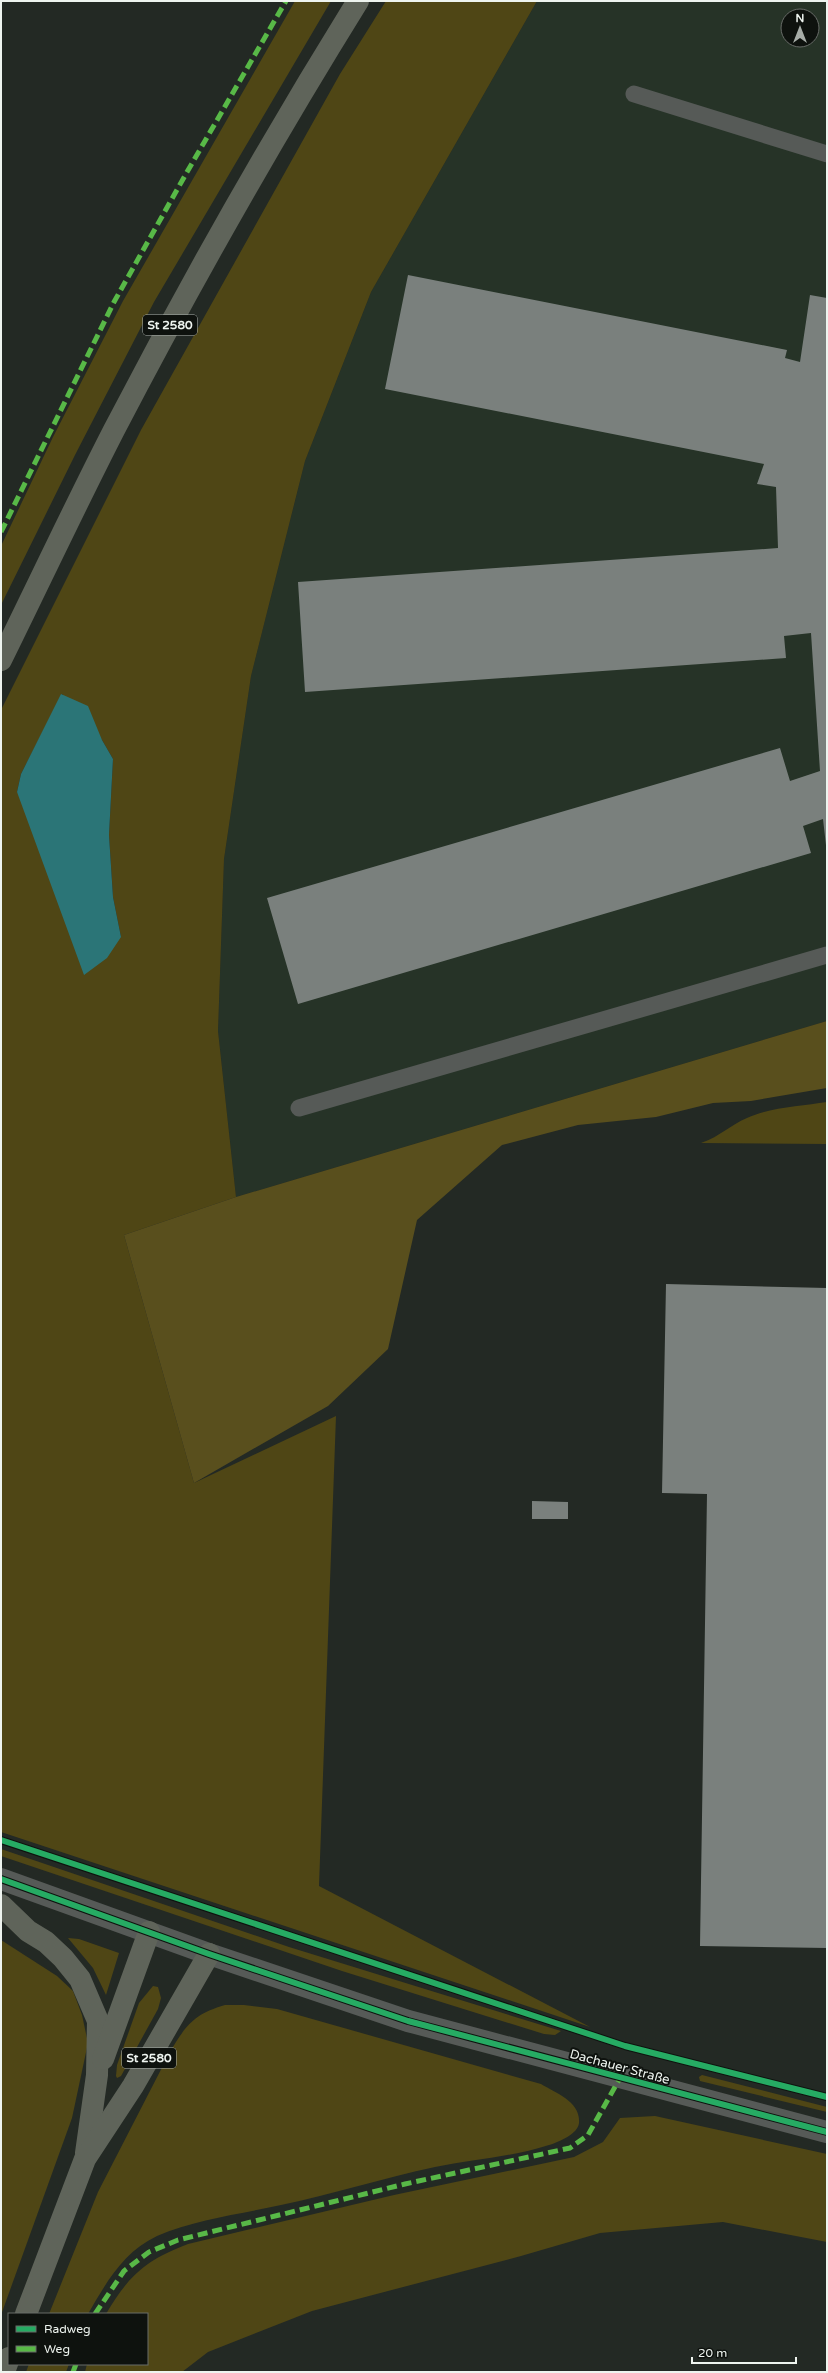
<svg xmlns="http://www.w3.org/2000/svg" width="828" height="2373" viewBox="0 0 828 2373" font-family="'Varela Round',sans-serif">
<rect width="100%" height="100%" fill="#232924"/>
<path fill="#263327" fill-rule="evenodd" d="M 537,1 L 827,1 L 827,1021 L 236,1197 L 218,1031 L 224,859 L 251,676 L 305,461 L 371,292 ZM 788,16 L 812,16 L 812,40 L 788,40 Z"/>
<g fill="#4f4615" fill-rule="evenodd">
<polygon points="295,1 331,1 154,302 75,455 1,605 1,546 53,437 123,301"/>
<path d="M 386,1 L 537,1 L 371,292 L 305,461 L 251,676 L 224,859 L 218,1031 L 236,1197 L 124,1235 L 194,1483 L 336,1416 L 319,1886 L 590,2027 L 1,1832 L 1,710 L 141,430 L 340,74 ZM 62,694 L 102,740 L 113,759 L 109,835 L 113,897 L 121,937 L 17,792 L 21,774 Z"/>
<path d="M 827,1102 L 827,1144 L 701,1143 C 721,1136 730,1125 747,1118 C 771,1107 802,1106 827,1102 Z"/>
<polygon points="1,1849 289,1947 561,2031 555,2035 544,2034 342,1971 1,1856"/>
<polygon points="68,1938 79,1939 119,1953 106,1995 93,1968"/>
<polygon points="1,1940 57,1976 73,1991 82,2015 88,2043 72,2118 1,2315"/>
<polygon points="153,1986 158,1987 161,1998 158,2009 121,2076 117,2078 116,2076 117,2065 139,2003"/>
<path d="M 225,2005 L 244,2005 L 277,2009 L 541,2084 C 556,2093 581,2102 579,2123 C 578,2134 559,2142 549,2145 C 512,2157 473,2159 435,2167 C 384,2178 333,2194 281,2205 C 241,2214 196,2219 157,2236 C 123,2252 106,2283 88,2314 L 49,2314 L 98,2192 L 170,2052 C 186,2025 194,2014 225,2005 Z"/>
<polygon points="702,2075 827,2107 827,2112 700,2081 699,2077"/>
<path d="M 655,2116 L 827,2154 L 827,2242 L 723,2222 L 600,2233 L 521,2256 L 312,2311 L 208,2352 L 182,2372 L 85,2372 L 87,2364 L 147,2364 L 147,2314 L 106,2314 C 129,2275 146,2260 188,2244 L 394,2195 L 574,2157 L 603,2142 L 620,2118 Z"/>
<polygon points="29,2364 69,2364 66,2372 26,2372"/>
</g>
<polygon fill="#594f1d" points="827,1021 827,1088 751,1101 713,1103 656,1117 578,1125 502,1145 417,1220 388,1349 328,1406 194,1483 124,1235 236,1197"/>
<polygon fill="#2b7577" points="61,694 88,706 102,740 113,759 109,835 113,897 121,937 107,958 84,975 17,792 21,774"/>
<g fill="#7a807d">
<polygon points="408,275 787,350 785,358 800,362 810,295 827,298 827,854 823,819 803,826 811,853 298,1004 267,898 780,748 790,781 820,771 811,633 784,636 786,658 305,692 298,582 778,548 776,487 757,484 764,464 385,389"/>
<polygon points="666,1284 827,1288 827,1948 700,1946 707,1494 662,1493"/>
<polygon points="532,1501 568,1502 568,1519 532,1519"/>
</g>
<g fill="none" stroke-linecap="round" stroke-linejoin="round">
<g stroke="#565a57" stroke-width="17">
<polyline points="634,94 827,154"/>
<polyline points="299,1108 827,955"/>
</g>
<polyline stroke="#565a57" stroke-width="22" points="1,1879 209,1954 408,2021 827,2132"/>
<g stroke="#5f645a" stroke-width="22">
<path d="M 1,660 C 39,583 75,506 114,430 C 190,284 271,141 358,1"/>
<polyline points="1,1905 28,1931 46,1942 63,1958 80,1979 98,2021 97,2075 86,2153"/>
<polyline points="103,2059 149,1932"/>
<polyline points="26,2314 85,2159 133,2086 209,1954"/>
<polyline points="4,2372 9,2358"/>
</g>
<g stroke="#58b947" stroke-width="5" stroke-dasharray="10 5" stroke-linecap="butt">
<polyline points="1,532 114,302 187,172 286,1"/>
<polyline points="95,2314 124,2271 149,2252 178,2240 405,2184 570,2148 588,2135 620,2078"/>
<polyline points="73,2372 76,2364"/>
</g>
<g stroke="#0e120e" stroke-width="8">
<g id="cycleway">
<polyline points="1,1840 625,2046 827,2097"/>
<polyline points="1,1879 209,1954 408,2021 827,2132"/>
</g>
</g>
<use href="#cycleway" stroke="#26ab63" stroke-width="6"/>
</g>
<g text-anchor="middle" stroke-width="4" stroke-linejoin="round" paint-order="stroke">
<g fill="#0e120e" stroke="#abb0ac" stroke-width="1">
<rect x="143" y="315" width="54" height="20" rx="3"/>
<rect x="122" y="2048" width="54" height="20" rx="3"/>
</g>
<g font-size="12" font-weight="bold" fill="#eef4ef">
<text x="170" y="329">St 2580</text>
<text x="149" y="2062">St 2580</text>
</g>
<g font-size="13" fill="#eef4ef" stroke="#0e120e">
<text transform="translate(620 2066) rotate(15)" y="5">Dachauer Straße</text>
</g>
</g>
<rect width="828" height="2373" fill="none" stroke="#eef4ef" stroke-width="4"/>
<rect x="8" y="2313" width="140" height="52" fill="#0e120e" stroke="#686c68"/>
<rect x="16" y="2326" width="20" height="6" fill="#26ab63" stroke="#686c68"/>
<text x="44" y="2333" font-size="12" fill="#eef4ef">Radweg</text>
<rect x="16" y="2346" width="20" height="6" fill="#58b947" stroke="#686c68"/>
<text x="44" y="2353" font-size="12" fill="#eef4ef">Weg</text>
<g transform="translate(800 28)"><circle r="19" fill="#0e120e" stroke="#686c68"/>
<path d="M0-3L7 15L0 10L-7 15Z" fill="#a7ada8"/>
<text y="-6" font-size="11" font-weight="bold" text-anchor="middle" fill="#eef4ef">N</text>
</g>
<path d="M692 2357v6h104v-6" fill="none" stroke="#eef4ef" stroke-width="2"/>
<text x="698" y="2357" font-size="12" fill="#eef4ef" stroke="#0e120e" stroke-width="3" paint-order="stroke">20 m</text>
</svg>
